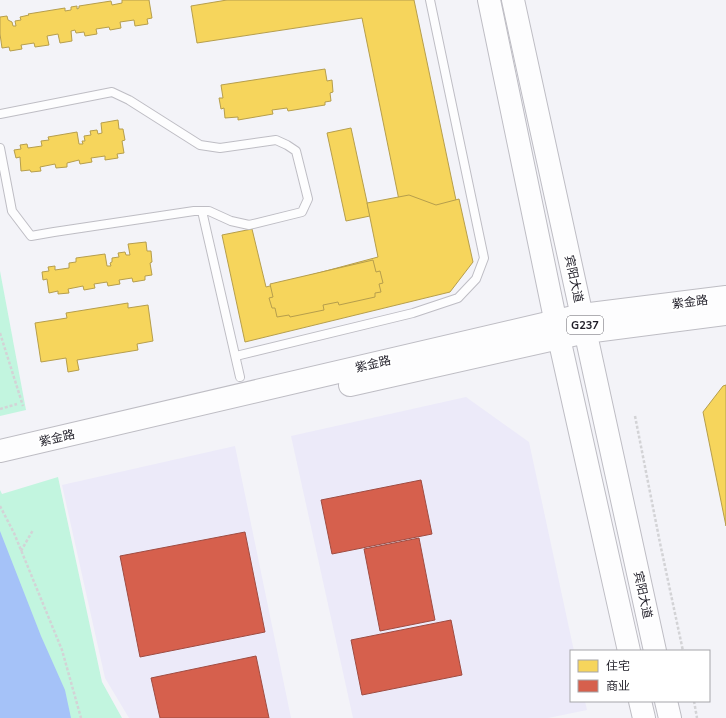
<svg xmlns="http://www.w3.org/2000/svg" width="726" height="718" viewBox="0 0 726 718" font-family="'Nunito Sans','Noto Sans SC',sans-serif">
<rect width="100%" height="100%" fill="#f3f3f8"/>
<g fill="#eceaf9">
<polygon points="466,397 529,442 574,651 571,651 571,701 585,701 587,710 548,718 353,718 291,436"/>
<polygon points="235,446 291,718 129,718 105,678 62,485"/>
</g>
<g fill="#c2f5df">
<polygon points="0,271 26,410 0,416"/>
<polygon points="58,477 102,682 122,718 0,718 0,490 2,494"/>
</g>
<polygon fill="#a5c2f8" points="0,531 41,636 65,690 71,718 0,718"/>
<g fill="#f6d55c" stroke="#b69e4c">
<polygon points="122,0 149,0 152,18 147,19 148,24 135,26 134,20 120,22 121,28 110,30 109,27 96,29 97,34 85,36 84,32 76,33 75,30 71,31 72,41 60,43 58,34 47,36 49,45 35,47 34,43 21,45 22,49 10,51 9,47 2,48 0,34 0,17 7,16 8,20 12,22 13,26 16,26 15,21 21,20 20,17 29,15 28,14 65,8 65,11 71,10 71,7 77,6 77,9 79,8 79,6 111,1 112,5 122,3"/>
<polygon points="227,0 414,0 457,205 439,209 428,204 401,210 362,18 197,43 191,6"/>
<polygon points="325,69 327,81 332,80 333,92 330,93 331,101 325,102 325,105 288,111 287,108 272,110 273,114 238,120 238,117 225,118 224,108 221,109 219,98 223,98 221,85"/>
<polygon points="118,120 119,129 123,129 125,140 122,141 124,153 117,154 118,158 105,160 105,156 91,158 92,162 80,164 79,160 67,163 67,167 56,168 55,164 40,167 41,171 31,172 30,170 21,171 20,157 16,158 14,150 21,149 20,145 27,144 28,148 42,146 41,141 49,140 48,137 77,132 79,144 83,144 82,141 85,141 84,136 91,135 90,131 97,130 98,134 102,133 101,123"/>
<polygon points="351,128 370,216 346,221 327,133"/>
<polygon points="409,195 436,205 459,199 473,262 450,292 245,342 222,235 252,229 266,287 378,257 367,203"/>
<polygon points="146,242 147,251 151,251 152,262 150,263 152,275 145,276 145,280 133,282 132,278 119,280 120,284 108,286 107,282 94,284 95,288 84,290 83,286 68,289 69,293 58,294 58,291 49,293 47,279 43,280 42,272 49,271 48,267 55,266 55,270 69,268 69,263 76,262 76,258 105,254 107,266 111,266 110,263 112,262 112,258 119,257 118,253 125,252 126,255 130,255 128,244"/>
<polygon points="373,260 376,272 380,271 383,283 379,284 381,292 375,293 375,297 339,305 338,302 323,305 324,310 290,317 289,315 277,317 275,308 272,308 269,298 273,297 270,284"/>
<polygon points="128,303 128,308 148,305 153,341 137,344 138,350 77,360 79,370 68,372 66,358 41,362 35,323 67,318 66,313"/>
<polygon points="726,385 726,526 703,412 723,386"/>
</g>
<g fill="#d6604d" stroke="#9f4c42">
<polygon points="421,480 432,534 332,554 321,500"/>
<polygon points="245,532 265,632 140,657 120,556"/>
<polygon points="419,538 435,620 380,631 364,549"/>
<polygon points="451,620 462,675 362,695 351,640"/>
<polygon points="256,656 269,718 160,718 151,678"/>
</g>
<g fill="none" stroke-linecap="round" stroke-linejoin="round">
<g stroke="#bebdc4" stroke-width="10">
<g id="lane">
<polyline points="0,114 112,92 129,100 200,145 220,148 276,140 287,145 296,151 308,199 302,212 249,225 231,221 209,211 194,211 54,232 31,236 12,211 0,148"/>
<polyline points="202,211 240,377"/>
<polyline points="236,356 413,313 458,298 476,279 484,258 430,0"/>
</g>
</g>
<g stroke="#bebdc4" stroke-width="24">
<g id="secondary">
<polyline points="350,385 586,332 726,314"/>
<polyline points="0,451 582,315 726,297"/>
</g>
</g>
<g stroke="#bebdc4" stroke-width="24">
<g id="highway">
<polyline points="489,0 559,338 629,651"/>
<polyline points="513,0 655,651"/>
<polyline points="640,701 644,718"/>
<polyline points="666,701 670,718"/>
</g>
</g>
<g stroke="#d3d3d6" stroke-width="2.5" stroke-dasharray="3 2" stroke-linecap="butt">
<polyline points="0,333 23,406"/>
<polyline points="0,409 17,404"/>
<polyline points="635,416 660,543 683,651"/>
<polyline points="0,506 14,533 62,650 81,718"/>
<polyline points="21,551 33,530"/>
<polyline points="694,701 697,718"/>
</g>
<use href="#lane" stroke="#fdfdfe" stroke-width="8"/>
<use href="#secondary" stroke="#fdfdfe" stroke-width="22"/>
<use href="#highway" stroke="#fdfdfe" stroke-width="22"/>
</g>
<g text-anchor="middle" stroke-width="4" stroke-linejoin="round" paint-order="stroke">
<rect fill="#fff" stroke="#626168" stroke-width="1" x="567" y="316" width="36" height="18" rx="3"/>
<g font-size="11" font-weight="bold" fill="#1f1d27">
<text x="585" y="329">G237</text>
</g>
<g font-size="12" fill="#1f1d27" stroke="#fff">
<text transform="translate(574 279) rotate(78)" y="4">宾阳大道</text>
<text transform="translate(690 302) rotate(-7)" y="4">紫金路</text>
<text transform="translate(373 364) rotate(-13)" y="4">紫金路</text>
<text transform="translate(57 438) rotate(-13)" y="4">紫金路</text>
<text transform="translate(643 595) rotate(78)" y="4">宾阳大道</text>
</g>
</g>
<rect x="570" y="650" width="140" height="52" fill="#ffffff" stroke="#a5a5a9"/>
<rect x="578" y="660" width="20" height="12" fill="#f6d55c" stroke="#a5a5a9"/>
<text x="606" y="670" font-size="12" fill="#1f1d27">住宅</text>
<rect x="578" y="680" width="20" height="12" fill="#d6604d" stroke="#a5a5a9"/>
<text x="606" y="690" font-size="12" fill="#1f1d27">商业</text>
</svg>
